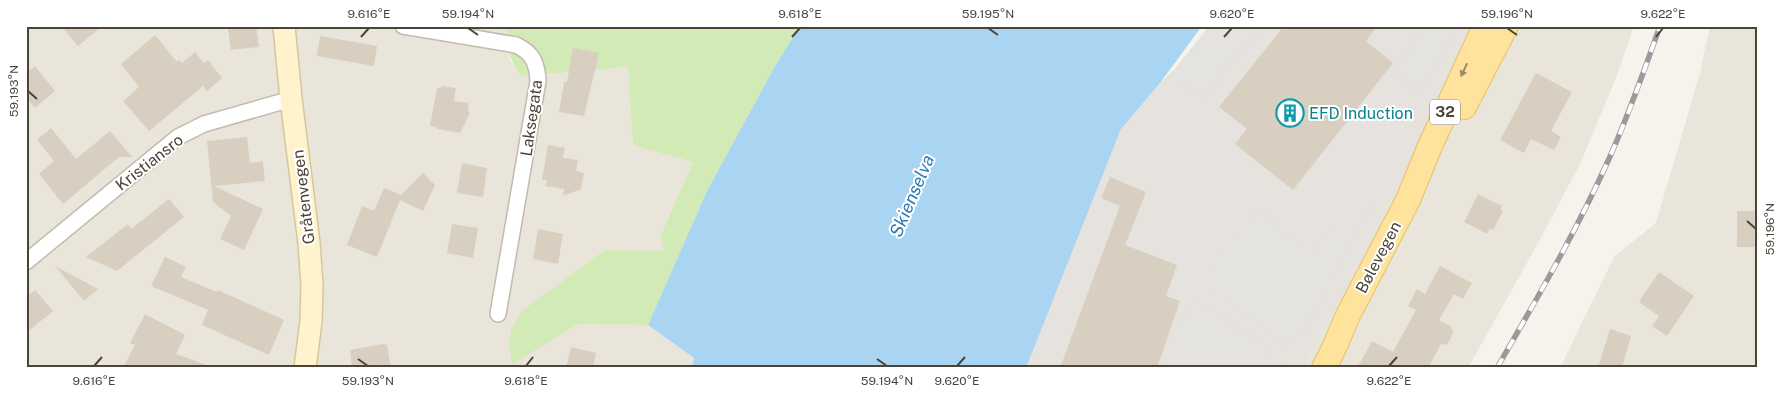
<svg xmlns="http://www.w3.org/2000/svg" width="1784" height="394" viewBox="0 0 1784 394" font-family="'Public Sans',sans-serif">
<rect width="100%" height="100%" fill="#f6f3ec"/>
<g fill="#eae5da">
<polygon points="26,26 507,26 507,41 510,60 520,76 609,69 628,65 633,144 693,162 660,235 665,251 509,347 512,365 578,324 648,325 694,358 692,368 26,368"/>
<polygon points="1475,26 1634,26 1616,78 1580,164 1537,245 1468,368 1304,368 1374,237"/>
<polygon points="1710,26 1758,26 1758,368 1560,368 1614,257 1656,223 1700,73"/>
</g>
<polygon fill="#e6e2dd" points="1209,26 1475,26 1374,237 1304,368 1026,368 1121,129 1160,83 1175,69"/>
<path fill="#d2eab5" d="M 507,26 L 800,26 L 774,68 L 707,191 L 648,325 L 578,324 L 512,365 L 509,347 L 511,329 L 522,311 L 605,250 L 664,251 L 660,236 L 693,162 L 633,145 L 628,66 L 609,69 L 520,76 C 509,58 506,47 507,26 Z"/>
<g fill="#e5e3e0">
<polygon points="1211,26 1265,26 1253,42 1248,39 1203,98 1172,77"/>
<polygon points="1408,26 1458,26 1420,92 1390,71 1420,35"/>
<polygon points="1356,205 1370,206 1299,341 1284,345 1207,289 1210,268 1255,209 1312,252 1331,230"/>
<polygon points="1192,302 1210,310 1266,347 1276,358 1294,368 1159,368 1174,332 1185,322"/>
</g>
<polygon fill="#a9d4f2" points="800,26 1202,26 1160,83 1121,129 1026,368 692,368 694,358 648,325 707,191 774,68"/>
<g fill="#d8cfc1">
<polygon points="61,26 102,26 78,46"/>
<polygon points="235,26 256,26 259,47 231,50 228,29 235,28"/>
<polygon points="1284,26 1377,26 1366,41 1393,63 1293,190 1235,144 1247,129 1219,107"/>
<polygon points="155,35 177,62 179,60 182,63 195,52 204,63 208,60 222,78 207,91 203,86 149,131 123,101 139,87 121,64"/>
<polygon points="320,36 377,46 374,66 317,56"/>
<polygon points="573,48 599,53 584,116 559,112 564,82 567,82"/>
<polygon points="35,66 55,91 35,108 26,98 26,73"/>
<polygon points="1536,73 1572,92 1551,131 1561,137 1554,150 1531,139 1524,153 1500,140"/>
<polygon points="441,86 456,88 454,101 469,103 468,112 470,113 460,133 437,129 437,127 430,126 437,88 441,88"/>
<polygon points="51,128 76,159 110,131 132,157 119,157 63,204 39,174 54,161 37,140"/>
<polygon points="247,137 250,163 263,161 265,181 214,186 263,209 244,250 220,239 231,216 213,202 207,141"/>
<polygon points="548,145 565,148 563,158 578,160 576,171 584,173 581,189 563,196 564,189 545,186 547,180 542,180"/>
<polygon points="462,163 487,168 483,197 457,193"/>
<polygon points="423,173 435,185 423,211 400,200 377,257 347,245 362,206 374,211 384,188 401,195"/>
<polygon points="1110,177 1146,192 1125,245 1177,265 1166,296 1180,301 1157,368 1060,368 1120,206 1101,198"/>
<polygon points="1478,194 1502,206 1500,210 1503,211 1493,230 1490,228 1487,234 1464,222"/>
<polygon points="169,199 184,217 117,271 86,257 128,224 131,229"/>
<rect x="1737" y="211" width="21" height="36"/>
<polygon points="452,224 478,228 473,258 447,253"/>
<polygon points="538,229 563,234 558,264 533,259"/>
<polygon points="165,257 186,267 181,277 217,292 218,290 284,320 269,355 202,325 208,310 151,286"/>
<polygon points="55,266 98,289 84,301"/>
<polygon points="1440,266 1472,283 1463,299 1454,294 1439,320 1452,327 1451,329 1454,331 1447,345 1443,343 1443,345 1441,344 1428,368 1357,368 1372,341 1393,352 1416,310 1408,306 1417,289 1425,294"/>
<polygon points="1659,272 1694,296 1667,336 1652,326 1659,316 1639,302"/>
<polygon points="35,290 53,311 26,333 26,297"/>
<polygon points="145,314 185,335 176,354 209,366 209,368 123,368 135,345 130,343"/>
<polygon points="1610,329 1631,336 1622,368 1598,368"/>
<polygon points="383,344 387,345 391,368 352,368 350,350"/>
<polygon points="571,347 596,353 593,368 566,368"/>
</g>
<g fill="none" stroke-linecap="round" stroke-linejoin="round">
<g stroke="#c2bbae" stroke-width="18">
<g id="street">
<path d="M 403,26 L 516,45 C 533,53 537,63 538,81 L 498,314"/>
<polyline points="26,262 178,137 204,124 291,99"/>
</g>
</g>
<g stroke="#d6c79b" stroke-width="24">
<polyline id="secondary" points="284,26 291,99 309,243 312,285 311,321 305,368"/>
</g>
<g stroke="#e6c16a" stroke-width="26">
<g id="primary">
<polyline points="1464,107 1506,26"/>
<polyline points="1324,368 1335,346 1348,315 1408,200 1430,146 1485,26"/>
</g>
</g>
<use href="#street" stroke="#fff" stroke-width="15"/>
<use href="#secondary" stroke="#fff3cd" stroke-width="21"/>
<use href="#primary" stroke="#ffe39c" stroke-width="24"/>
<g stroke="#9a9a9a" stroke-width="5.5">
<path id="rail" d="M 1497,368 C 1536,300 1576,232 1608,161 C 1628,117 1644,71 1660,26"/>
</g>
<use href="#rail" stroke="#fff" stroke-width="4" stroke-dasharray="11" stroke-linecap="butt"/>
</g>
<defs><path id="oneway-solid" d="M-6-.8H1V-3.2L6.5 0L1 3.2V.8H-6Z" transform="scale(1.25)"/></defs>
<use fill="#9c8c66" href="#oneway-solid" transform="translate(1464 70) rotate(115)"/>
<path fill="none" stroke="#4b4439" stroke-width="2" d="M 468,28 L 478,35M 988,28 L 998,35M 1507,28 L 1517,35M 361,37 L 369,28M 792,37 L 800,28M 1224,37 L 1232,28M 1656,37 L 1663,28M 28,91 L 37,99M 1747,221 L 1756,229M 358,359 L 368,366M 877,359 L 887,366M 94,366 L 102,357M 526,366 L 533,357M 957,366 L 965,357M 1389,366 L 1397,357"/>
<defs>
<g id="building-ring" transform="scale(1.4375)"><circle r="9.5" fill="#fff" stroke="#0f9aa8" stroke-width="1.5"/><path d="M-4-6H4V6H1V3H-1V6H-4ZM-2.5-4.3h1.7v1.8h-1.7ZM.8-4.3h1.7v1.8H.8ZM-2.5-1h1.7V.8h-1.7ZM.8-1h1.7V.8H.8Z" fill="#0f9aa8"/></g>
</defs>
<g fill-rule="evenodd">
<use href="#building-ring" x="1290" y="113"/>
</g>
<g text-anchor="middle" stroke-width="4" stroke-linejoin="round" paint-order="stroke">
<rect fill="#fff" stroke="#817c74" stroke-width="1" x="1430" y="99.5" width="30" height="25" rx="4"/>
<g font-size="15" font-weight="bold" fill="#4b4439">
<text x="1445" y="117">32</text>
</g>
<g font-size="16" fill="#0d838f" stroke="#fff" text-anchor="start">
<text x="1309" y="119">EFD Induction</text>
</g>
<g font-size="16" fill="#4b4439" stroke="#fff">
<text transform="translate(531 118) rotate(-82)" y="6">Laksegata</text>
<text transform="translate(149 162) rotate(-38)" y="6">Kristiansro</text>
<text transform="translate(303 197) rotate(-97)" y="6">Gråtenvegen</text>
<text transform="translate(1378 257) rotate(-62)" y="6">Bølevegen</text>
</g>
<g font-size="18" font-style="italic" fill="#2e7ab2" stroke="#fff">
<text transform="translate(912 196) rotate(-67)" y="6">Skienselva</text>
</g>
</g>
<rect width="1784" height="394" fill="none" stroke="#ffffff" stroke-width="55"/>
<rect x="28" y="28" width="1728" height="338" fill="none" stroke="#4b4439" stroke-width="2"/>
<g font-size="12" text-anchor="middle" fill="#4b4439">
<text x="369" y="18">9.616°E</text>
<text x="468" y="18">59.194°N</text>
<text x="800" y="18">9.618°E</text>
<text x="988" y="18">59.195°N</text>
<text x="1232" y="18">9.620°E</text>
<text x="1507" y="18">59.196°N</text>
<text x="1663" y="18">9.622°E</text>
<text transform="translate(14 91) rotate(-90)" y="4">59.193°N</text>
<text transform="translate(1770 229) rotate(-90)" y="4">59.196°N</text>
<text x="94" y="385">9.616°E</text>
<text x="368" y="385">59.193°N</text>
<text x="526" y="385">9.618°E</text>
<text x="887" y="385">59.194°N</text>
<text x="957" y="385">9.620°E</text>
<text x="1389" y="385">9.622°E</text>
</g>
</svg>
